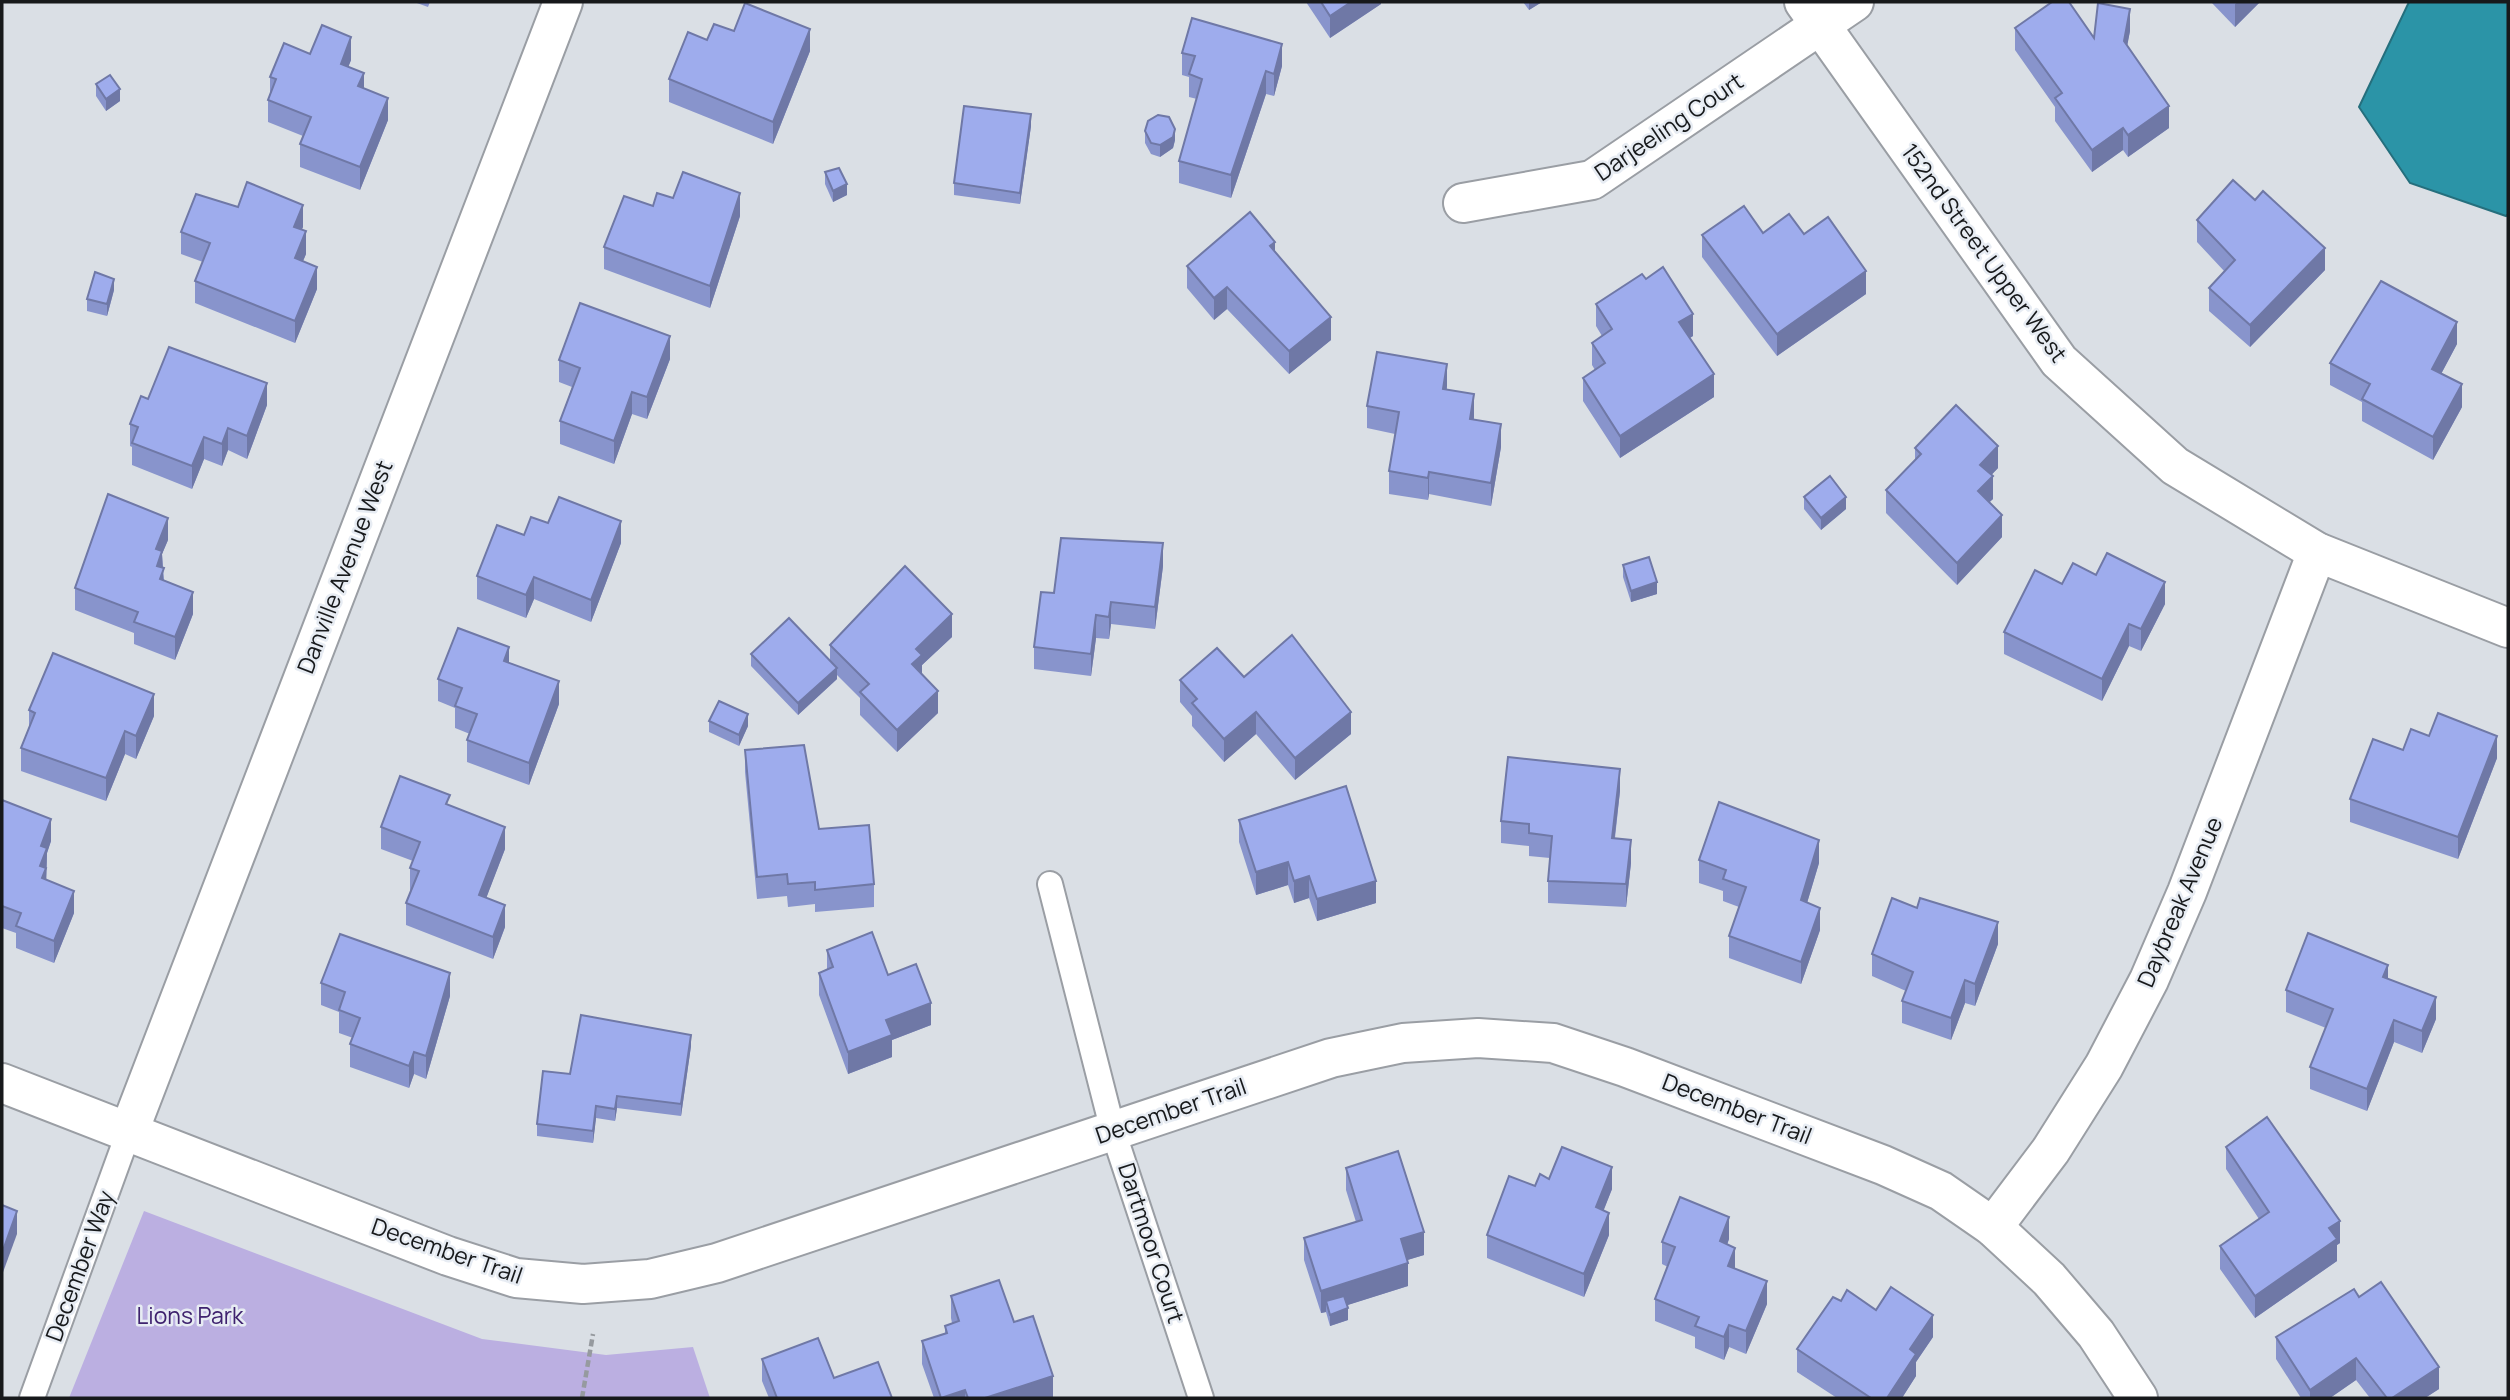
<svg xmlns="http://www.w3.org/2000/svg" width="2510" height="1400" viewBox="0 0 2510 1400" font-family="Manrope,sans-serif">
<rect width="100%" height="100%" fill="#dadfe5"/>
<polygon fill="#bbafe1" points="144,1211 482,1339 606,1355 693,1347 710,1398 69,1398"/>
<polygon fill="#2b94a7" stroke="#256f7d" stroke-width="2" points="2409,2 2508,2 2508,214 2506,216 2410,183 2359,107"/>
<g fill="none" stroke-linecap="round" stroke-linejoin="round">
<g stroke="#9a9ea4" stroke-width="28">
<g id="lane">
<polyline points="1050,884 1113,1131 1201,1398"/>
<polyline points="32,1398 128,1134"/>
</g>
</g>
<g stroke="#9a9ea4" stroke-width="42">
<g id="street">
<polyline points="1804,2 2059,361 2175,466 2317,552 2508,628"/>
<polyline points="1463,203 1592,180 1854,2"/>
<polyline points="2,1083 448,1256 516,1278 583,1284 650,1279 717,1263 1331,1058 1403,1043 1478,1038 1553,1043 1625,1067 1883,1165 1941,1191 1993,1227 2049,1279 2096,1334 2138,1398"/>
<polyline points="128,1134 563,2"/>
<polyline points="1993,1227 2051,1150 2104,1066 2149,980 2187,892 2317,552"/>
</g>
</g>
<polyline stroke="#969a9f" stroke-width="4.5" stroke-dasharray="7 3.5" stroke-linecap="butt" points="582,1398 593,1334"/>
<use href="#lane" stroke="#fff" stroke-width="24"/>
<use href="#street" stroke="#fff" stroke-width="38"/>
</g>
<g fill="#8894cc">
<polygon points="414,2 430,2 428,7"/>
<polygon points="1306,2 1381,2 1381,4 1330,38"/>
<polygon points="1523,2 1542,2 1529,10"/>
<polygon points="2211,2 2260,2 2235,27"/>
<polygon points="2015,28 2094,38 2130,31 2127,45 2169,128 2128,157 2123,150 2092,172 2055,121 2055,107 2015,50"/>
<polygon points="734,31 810,51 773,144 669,102 669,79"/>
<polygon points="1182,53 1282,66 1274,96 1266,94 1231,198 1179,183 1179,161 1197,99 1189,97 1189,77 1182,75"/>
<polygon points="310,54 351,60 348,67 388,120 360,190 300,167 300,144 303,136 268,122 268,100 270,94 270,77"/>
<polygon points="96,84 120,101 106,111 96,96"/>
<polygon points="1031,126 1020,204 954,195 954,183"/>
<polygon points="1145,131 1175,140 1173,148 1160,157 1151,154 1145,143"/>
<polygon points="825,172 847,195 833,202 825,184"/>
<polygon points="673,198 740,216 710,308 604,269 604,247 653,206"/>
<polygon points="2197,220 2325,270 2250,347 2209,311 2209,288 2225,272 2197,242"/>
<polygon points="303,227 301,230 306,254 303,261 317,289 295,343 195,303 195,281 203,262 181,254 181,232"/>
<polygon points="1804,234 1866,294 1777,356 1702,257 1702,235"/>
<polygon points="1275,251 1331,340 1289,374 1227,309 1214,320 1187,288 1187,266"/>
<polygon points="1646,279 1693,336 1690,338 1714,397 1620,458 1583,401 1583,378 1595,370 1592,365 1592,343 1602,336 1596,326 1596,304"/>
<polygon points="114,290 107,316 87,311 87,299"/>
<polygon points="2457,344 2441,374 2462,407 2433,460 2362,421 2362,402 2330,385 2330,363"/>
<polygon points="670,359 647,419 632,414 614,464 560,444 560,421 572,387 559,382 559,360"/>
<polygon points="1447,386 1447,390 1474,417 1474,420 1501,447 1491,506 1429,494 1428,500 1389,494 1389,471 1395,434 1367,428 1367,406"/>
<polygon points="148,399 267,405 247,459 228,450 222,466 204,459 192,489 132,465 132,447 130,446 130,424"/>
<polygon points="1915,448 1998,468 1991,475 1993,499 1989,502 2002,537 1957,585 1886,513 1886,490 1915,460"/>
<polygon points="1804,497 1846,509 1821,530 1804,509"/>
<polygon points="548,523 621,543 591,622 534,599 526,618 477,599 477,576 524,535"/>
<polygon points="168,540 162,554 164,580 193,614 175,660 134,644 134,633 75,610 75,588"/>
<polygon points="1623,565 1657,594 1631,602 1623,577"/>
<polygon points="1163,566 1155,629 1111,624 1109,639 1096,638 1091,676 1034,669 1034,647 1054,593"/>
<polygon points="2096,575 2165,604 2141,651 2129,646 2102,701 2004,654 2004,632 2062,584"/>
<polygon points="952,637 922,665 922,674 938,713 897,752 860,715 860,698 837,675 837,679 798,715 751,666 751,654 830,661 830,645"/>
<polygon points="509,663 559,704 529,785 467,762 467,740 470,734 455,728 455,708 438,701 438,679"/>
<polygon points="1244,677 1351,734 1295,780 1256,734 1224,762 1192,726 1192,716 1180,702 1180,680"/>
<polygon points="29,710 154,716 136,759 125,754 106,801 21,771 21,748 29,729"/>
<polygon points="709,721 748,726 739,746 709,732"/>
<polygon points="2429,736 2497,758 2458,859 2350,822 2350,799 2403,750"/>
<polygon points="745,750 819,829 874,884 874,907 815,912 815,904 788,907 787,896 757,899 745,772"/>
<polygon points="1620,791 1615,838 1631,863 1626,907 1548,903 1548,881 1550,858 1529,856 1529,846 1501,843 1501,821"/>
<polygon points="2,800 51,841 47,853 46,880 74,913 54,963 16,948 16,933 2,928"/>
<polygon points="450,806 505,849 486,898 505,927 493,959 406,925 406,903 411,890 410,890 410,868 413,861 381,849 381,827"/>
<polygon points="1239,820 1376,903 1317,921 1309,898 1294,903 1288,885 1256,895 1239,842"/>
<polygon points="1699,860 1819,863 1807,903 1820,930 1801,984 1729,958 1729,936 1739,907 1723,901 1723,891 1699,883"/>
<polygon points="1998,944 1975,1006 1965,1003 1951,1040 1902,1023 1902,1001 1906,991 1872,976 1872,954"/>
<polygon points="827,950 888,975 931,1025 892,1040 892,1057 848,1074 819,995 819,973 827,970"/>
<polygon points="2388,979 2436,1019 2422,1053 2394,1042 2367,1111 2310,1089 2310,1067 2326,1028 2286,1012 2286,990"/>
<polygon points="321,983 450,996 426,1079 414,1074 409,1088 350,1067 350,1044 353,1038 339,1033 339,1012 321,1005"/>
<polygon points="691,1046 681,1116 617,1108 615,1121 596,1118 593,1143 537,1136 537,1124 570,1074"/>
<polygon points="2226,1147 2340,1243 2337,1245 2337,1261 2255,1318 2220,1269 2220,1246 2259,1219 2226,1169"/>
<polygon points="1346,1168 1424,1255 1407,1260 1408,1286 1347,1305 1348,1320 1330,1326 1326,1312 1321,1313 1304,1260 1304,1238 1356,1222 1346,1190"/>
<polygon points="1549,1179 1612,1189 1603,1211 1609,1235 1584,1297 1487,1258 1487,1235 1535,1186"/>
<polygon points="1729,1239 1727,1245 1735,1269 1767,1304 1746,1354 1729,1347 1724,1360 1695,1348 1695,1337 1655,1321 1655,1299 1668,1267 1662,1264 1662,1242"/>
<polygon points="951,1296 1014,1322 1053,1398 934,1398 922,1364 922,1341 945,1334 945,1326 952,1323 951,1318"/>
<polygon points="2359,1297 2439,1389 2425,1398 2370,1398 2356,1380 2330,1398 2301,1398 2276,1359 2276,1337"/>
<polygon points="1841,1301 1876,1310 1933,1337 1916,1362 1916,1376 1902,1398 1837,1398 1797,1372 1797,1349"/>
<polygon points="762,1359 834,1378 892,1398 769,1398 762,1381"/>
</g>
<g fill="#6f78a6">
<polygon points="1351,2 1381,2 1381,4 1330,38 1330,16"/>
<polygon points="1529,2 1542,2 1529,10"/>
<polygon points="2238,2 2260,2 2235,27 2235,4"/>
<polygon points="2130,9 2130,31 2124,63 2124,41"/>
<polygon points="810,29 810,51 773,144 773,122"/>
<polygon points="351,37 351,60 341,86 341,64"/>
<polygon points="1282,44 1282,66 1274,96 1274,74"/>
<polygon points="1266,71 1266,94 1231,198 1231,175"/>
<polygon points="364,73 364,95 358,86"/>
<polygon points="120,89 120,101 106,111 106,99"/>
<polygon points="388,98 388,120 360,190 360,167"/>
<polygon points="2169,106 2169,128 2128,157 2128,135"/>
<polygon points="1031,114 1031,126 1020,204 1020,193"/>
<polygon points="2123,128 2123,150 2092,172 2092,150"/>
<polygon points="1175,129 1175,140 1173,148 1160,157 1160,145"/>
<polygon points="847,184 847,195 833,202 833,191"/>
<polygon points="740,193 740,216 710,308 710,286"/>
<polygon points="303,205 303,227 294,249 294,227"/>
<polygon points="306,231 306,254 295,280 295,258"/>
<polygon points="1275,242 1275,264 1270,246"/>
<polygon points="2325,248 2325,270 2250,347 2250,325"/>
<polygon points="317,267 317,289 295,343 295,321"/>
<polygon points="1866,271 1866,294 1777,356 1777,334"/>
<polygon points="114,279 114,290 107,316 107,304"/>
<polygon points="1227,287 1227,309 1214,320 1214,298"/>
<polygon points="1693,314 1693,336 1679,344 1679,322"/>
<polygon points="1331,317 1331,340 1289,374 1289,351"/>
<polygon points="2457,322 2457,344 2432,391 2432,369"/>
<polygon points="670,336 670,359 647,419 647,397"/>
<polygon points="1447,364 1447,386 1443,411 1443,389"/>
<polygon points="1714,374 1714,397 1620,458 1620,436"/>
<polygon points="267,383 267,405 247,459 247,436"/>
<polygon points="2462,384 2462,407 2433,460 2433,437"/>
<polygon points="632,392 632,414 614,464 614,441"/>
<polygon points="1474,394 1474,417 1470,441 1470,419"/>
<polygon points="1501,424 1501,447 1491,506 1491,483"/>
<polygon points="228,428 228,450 222,466 222,444"/>
<polygon points="204,437 204,459 192,489 192,466"/>
<polygon points="1998,446 1998,468 1980,487 1980,465"/>
<polygon points="1429,472 1429,494 1428,500 1428,478"/>
<polygon points="1993,476 1993,499 1978,513 1978,491"/>
<polygon points="1846,497 1846,509 1821,530 1821,518"/>
<polygon points="2002,515 2002,537 1957,585 1957,563"/>
<polygon points="168,518 168,540 162,554 164,591 157,588 156,549"/>
<polygon points="621,521 621,543 591,622 591,600"/>
<polygon points="1163,543 1163,566 1155,629 1155,607"/>
<polygon points="534,577 534,599 526,618 526,595"/>
<polygon points="1657,582 1657,594 1631,602 1631,591"/>
<polygon points="2165,582 2165,604 2141,651 2141,629"/>
<polygon points="193,592 193,614 175,660 175,637"/>
<polygon points="1111,602 1111,624 1109,639 1109,617"/>
<polygon points="952,614 952,637 922,665 922,677 912,664 916,649"/>
<polygon points="1096,615 1096,638 1091,676 1091,654"/>
<polygon points="2129,624 2129,646 2102,701 2102,679"/>
<polygon points="509,647 509,670 504,661"/>
<polygon points="837,668 837,679 798,715 798,703"/>
<polygon points="559,681 559,704 529,785 529,763"/>
<polygon points="938,691 938,713 897,752 897,730"/>
<polygon points="154,694 154,716 136,759 136,736"/>
<polygon points="1256,712 1256,734 1224,762 1224,739"/>
<polygon points="1351,712 1351,734 1295,780 1295,758"/>
<polygon points="748,714 748,726 739,746 739,735"/>
<polygon points="125,731 125,754 106,801 106,778"/>
<polygon points="2497,736 2497,758 2458,859 2458,837"/>
<polygon points="1620,769 1620,791 1612,860 1612,838"/>
<polygon points="51,819 51,841 47,853 46,890 40,888 41,846"/>
<polygon points="505,827 505,849 479,917 479,895"/>
<polygon points="1631,840 1631,863 1626,907 1626,884"/>
<polygon points="1819,840 1819,863 1801,923 1801,900"/>
<polygon points="1288,862 1288,885 1256,895 1256,872"/>
<polygon points="1309,876 1309,898 1294,903 1294,881"/>
<polygon points="1376,881 1376,903 1317,921 1317,899"/>
<polygon points="74,891 74,913 54,963 54,941"/>
<polygon points="505,905 505,927 493,959 493,937"/>
<polygon points="1820,908 1820,930 1801,984 1801,962"/>
<polygon points="1998,922 1998,944 1975,1006 1975,984"/>
<polygon points="2388,965 2388,987 2383,977"/>
<polygon points="450,973 450,996 426,1079 426,1056"/>
<polygon points="1965,980 1965,1003 1951,1040 1951,1018"/>
<polygon points="2436,997 2436,1019 2422,1053 2422,1031"/>
<polygon points="931,1003 931,1025 892,1040 892,1057 848,1074 848,1052 886,1020"/>
<polygon points="2394,1020 2394,1042 2367,1111 2367,1089"/>
<polygon points="691,1035 691,1046 681,1116 681,1104"/>
<polygon points="414,1052 414,1074 409,1088 409,1066"/>
<polygon points="617,1096 617,1108 615,1121 615,1109"/>
<polygon points="596,1106 596,1118 593,1143 593,1131"/>
<polygon points="1612,1167 1612,1189 1596,1230 1596,1207"/>
<polygon points="17,1211 17,1234 2,1275 2,1253"/>
<polygon points="1609,1213 1609,1235 1584,1297 1584,1274"/>
<polygon points="1729,1217 1729,1239 1720,1264 1720,1241"/>
<polygon points="2340,1221 2340,1243 2337,1245 2337,1261 2255,1318 2255,1296 2329,1228"/>
<polygon points="1424,1232 1424,1255 1401,1262 1401,1239"/>
<polygon points="1735,1248 1735,1270 1728,1266"/>
<polygon points="1408,1263 1408,1286 1329,1311 1326,1301 1326,1312 1321,1313 1321,1291"/>
<polygon points="1767,1281 1767,1304 1746,1354 1746,1331"/>
<polygon points="1348,1308 1348,1320 1330,1326 1330,1315"/>
<polygon points="1933,1315 1933,1337 1916,1362 1916,1376 1902,1398 1887,1398 1910,1349"/>
<polygon points="1729,1325 1729,1347 1724,1360 1724,1337"/>
<polygon points="2356,1358 2356,1380 2330,1398 2310,1398 2310,1390"/>
<polygon points="2439,1367 2439,1389 2425,1398 2392,1398"/>
<polygon points="1053,1376 1053,1398 985,1398"/>
<polygon points="965,1390 965,1398 941,1398"/>
</g>
<g fill="#9eaced" stroke="#6f78a6" stroke-width="2">
<polygon points="1321,2 1351,2 1330,16"/>
<polygon points="2052,2 2069,2 2094,38 2098,3 2130,9 2124,41 2169,106 2128,135 2123,128 2092,150 2055,98 2062,93 2015,28"/>
<polygon points="745,3 810,29 773,122 669,79 688,32 707,40 714,24 734,31"/>
<polygon points="1192,18 1282,44 1274,74 1266,71 1231,175 1179,161 1202,79 1189,74 1195,56 1182,53"/>
<polygon points="322,25 351,37 341,64 364,73 358,86 388,98 360,167 300,144 311,117 268,100 276,79 270,77 284,43 310,54"/>
<polygon points="110,75 120,89 106,99 96,84"/>
<polygon points="964,106 1031,114 1020,193 954,183"/>
<polygon points="1158,115 1169,117 1175,129 1173,137 1160,145 1151,143 1145,131 1148,121"/>
<polygon points="839,168 847,184 833,191 825,172"/>
<polygon points="683,172 740,193 710,286 604,247 624,196 653,206 657,193 673,198"/>
<polygon points="2233,180 2255,200 2263,191 2325,248 2250,325 2209,288 2235,260 2197,220"/>
<polygon points="247,182 303,205 294,227 306,231 295,258 317,267 295,321 195,281 210,243 181,232 196,194 238,207"/>
<polygon points="1744,206 1763,233 1789,214 1804,234 1828,217 1866,271 1777,334 1702,235"/>
<polygon points="1250,212 1275,242 1270,246 1331,317 1289,351 1227,287 1214,298 1187,266"/>
<polygon points="1663,267 1693,314 1679,322 1714,374 1620,436 1583,378 1605,363 1592,343 1612,329 1596,304 1642,274 1646,279"/>
<polygon points="95,272 114,279 107,304 87,299"/>
<polygon points="2381,281 2457,322 2432,369 2462,384 2433,437 2362,399 2370,384 2330,363"/>
<polygon points="580,303 670,336 647,397 632,392 614,441 560,421 580,368 559,360"/>
<polygon points="169,347 267,383 247,436 228,428 222,444 204,437 192,466 132,443 138,427 130,424 141,396 148,399"/>
<polygon points="1377,352 1447,364 1443,389 1474,394 1470,419 1501,424 1491,483 1429,472 1428,478 1389,471 1399,412 1367,406"/>
<polygon points="1956,405 1998,446 1980,465 1993,476 1978,491 2002,515 1957,563 1886,490 1921,454 1915,448"/>
<polygon points="1830,476 1846,497 1821,518 1804,497"/>
<polygon points="108,494 168,518 156,549 162,551 157,566 164,568 160,579 193,592 175,637 134,622 138,612 75,588"/>
<polygon points="559,497 621,521 591,600 534,577 526,595 477,576 497,525 524,535 531,517 548,523"/>
<polygon points="1061,538 1163,543 1155,607 1111,602 1109,617 1096,615 1091,654 1034,647 1041,592 1054,593"/>
<polygon points="2107,553 2165,582 2141,629 2129,624 2102,679 2004,632 2035,570 2062,584 2073,563 2096,575"/>
<polygon points="1649,557 1657,582 1631,591 1623,565"/>
<polygon points="905,566 952,614 916,649 922,655 912,664 938,691 897,730 860,692 869,684 830,645"/>
<polygon points="789,618 837,668 798,703 751,654"/>
<polygon points="458,628 509,647 504,661 559,681 529,763 467,740 477,714 455,706 462,688 438,679"/>
<polygon points="1292,635 1351,712 1295,758 1256,712 1224,739 1192,703 1197,699 1180,680 1217,648 1244,677"/>
<polygon points="53,653 154,694 136,736 125,731 106,778 21,748 35,713 29,710"/>
<polygon points="719,701 748,714 739,735 709,721"/>
<polygon points="2438,713 2497,736 2458,837 2350,799 2373,739 2403,750 2411,729 2429,736"/>
<polygon points="804,745 819,829 869,825 874,884 815,890 815,882 788,884 787,874 757,877 745,750"/>
<polygon points="1508,757 1620,769 1612,838 1631,840 1626,884 1548,881 1552,836 1529,833 1529,824 1501,821"/>
<polygon points="400,776 450,795 446,804 505,827 479,895 505,905 493,937 406,903 419,871 410,868 420,842 381,827"/>
<polygon points="1346,786 1376,881 1317,899 1309,876 1294,881 1288,862 1256,872 1239,820"/>
<polygon points="2,800 51,819 41,846 47,848 40,866 46,868 42,878 74,891 54,941 16,926 21,913 2,906"/>
<polygon points="1719,802 1819,840 1801,900 1820,908 1801,962 1729,936 1746,887 1723,879 1726,870 1699,860"/>
<polygon points="1892,898 1917,908 1920,898 1998,922 1975,984 1965,980 1951,1018 1902,1001 1913,972 1872,954"/>
<polygon points="872,932 888,975 916,964 931,1003 886,1020 892,1035 848,1052 819,973 833,967 827,950"/>
<polygon points="2308,933 2388,965 2383,977 2436,997 2422,1031 2394,1020 2367,1089 2310,1067 2333,1009 2286,990"/>
<polygon points="340,934 450,973 426,1056 414,1052 409,1066 350,1044 360,1018 339,1010 345,992 321,983"/>
<polygon points="581,1015 691,1035 681,1104 617,1096 615,1109 596,1106 593,1131 537,1124 543,1071 570,1074"/>
<polygon points="2267,1117 2340,1221 2329,1228 2337,1239 2255,1296 2220,1246 2269,1212 2226,1147"/>
<polygon points="1562,1147 1612,1167 1596,1207 1609,1213 1584,1274 1487,1235 1509,1176 1535,1186 1540,1174 1549,1179"/>
<polygon points="1398,1151 1424,1232 1401,1239 1408,1263 1321,1291 1304,1238 1362,1220 1346,1168"/>
<polygon points="1680,1197 1729,1217 1720,1241 1735,1248 1728,1266 1767,1281 1746,1331 1729,1325 1724,1337 1695,1326 1699,1317 1655,1299 1675,1247 1662,1242"/>
<polygon points="2,1205 17,1211 2,1253"/>
<polygon points="999,1280 1014,1322 1033,1316 1053,1376 985,1398 968,1398 965,1390 941,1398 922,1341 947,1333 945,1326 959,1321 951,1296"/>
<polygon points="2381,1282 2439,1367 2392,1398 2387,1398 2356,1358 2310,1390 2276,1337 2354,1289 2359,1297"/>
<polygon points="1891,1287 1933,1315 1910,1349 1916,1354 1887,1398 1871,1398 1797,1349 1833,1297 1841,1301 1847,1290 1876,1310"/>
<polygon points="1344,1296 1348,1308 1330,1315 1326,1301"/>
<polygon points="818,1338 834,1378 878,1362 892,1398 777,1398 762,1359"/>
</g>
<g text-anchor="middle" stroke-width="5" stroke-linejoin="round" paint-order="stroke">
<g font-size="23" fill="#17191b" stroke="#e7ecf3">
<text transform="translate(1669 127) rotate(-34)" y="8">Darjeeling Court</text>
<text transform="translate(1984 253) rotate(54)" y="8">152nd Street Upper West</text>
<text transform="translate(345 567) rotate(-69)" y="8">Danville Avenue West</text>
<text transform="translate(2180 902) rotate(-67)" y="8">Daybreak Avenue</text>
<text transform="translate(1737 1109) rotate(21)" y="8">December Trail</text>
<text transform="translate(1171 1111) rotate(-19)" y="8">December Trail</text>
<text transform="translate(1151 1243) rotate(72)" y="8">Dartmoor Court</text>
<text transform="translate(447 1251) rotate(19)" y="8">December Trail</text>
<text transform="translate(80 1266) rotate(-70)" y="8">December Way</text>
</g>
<g font-size="23" fill="#3e226e" stroke="#e7ecf3">
<text x="190" y="1324">Lions Park</text>
</g>
</g>
<rect width="2510" height="1400" fill="none" stroke="#17191b" stroke-width="7"/>
</svg>
